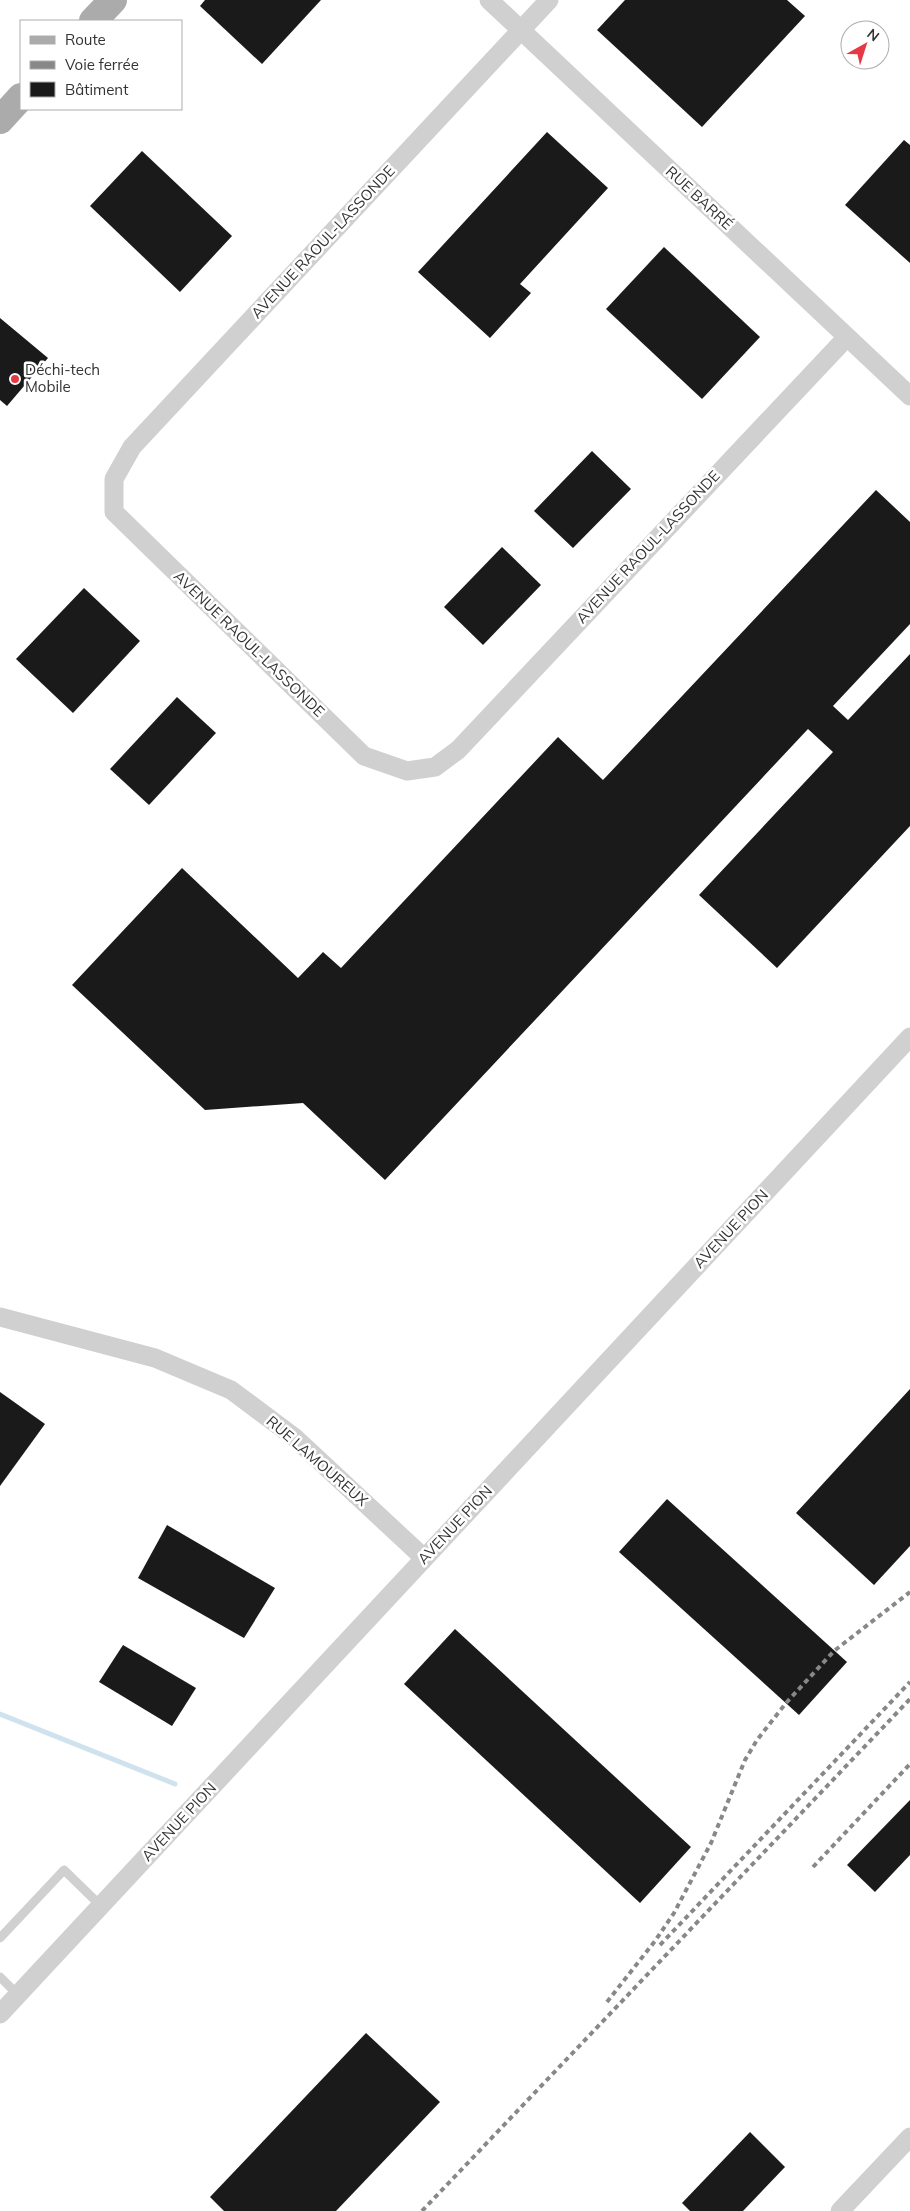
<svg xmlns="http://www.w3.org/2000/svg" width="910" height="2211" viewBox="0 0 910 2211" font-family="Mulish,sans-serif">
<rect width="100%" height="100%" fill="#fff"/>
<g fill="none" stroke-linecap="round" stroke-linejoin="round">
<polyline stroke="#cfe2ee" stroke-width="5" points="0,1714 175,1784"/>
</g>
<g fill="#1a1a1a">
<polygon points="205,0 321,0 262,64 200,6"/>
<polygon points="625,0 787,0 805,16 702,127 597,30"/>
<polygon points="547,132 608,188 520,284 531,293 490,338 418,272"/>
<polygon points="904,140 910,145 910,263 845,205"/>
<polygon points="142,151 232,236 180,292 90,206"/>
<polygon points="664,247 760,337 702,399 606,309"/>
<polygon points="0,318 48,358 7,406 0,400"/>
<polygon points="592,451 631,489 573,548 534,511"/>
<polygon points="876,490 910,522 910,624 833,706 848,720 910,654 910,826 777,968 699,895 833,752 808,729 385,1180 303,1103 205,1110 72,985 182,868 298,978 323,952 341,968 558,737 603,780"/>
<polygon points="502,547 541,585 483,645 444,607"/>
<polygon points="84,588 140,641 73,713 16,659"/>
<polygon points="177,697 216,733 149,805 110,769"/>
<polygon points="910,1389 910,1546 874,1585 796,1513"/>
<polygon points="0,1392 45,1424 0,1486"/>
<polygon points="667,1499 847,1662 799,1715 619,1552"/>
<polygon points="167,1525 275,1588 244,1638 138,1578"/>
<polygon points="455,1629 691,1847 640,1903 404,1684"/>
<polygon points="123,1645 196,1688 172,1726 99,1682"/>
<polygon points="910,1800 910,1855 875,1892 847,1865"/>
<polygon points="366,2033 440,2102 336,2211 224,2211 210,2197"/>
<polygon points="750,2132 785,2167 743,2211 690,2211 682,2203"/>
</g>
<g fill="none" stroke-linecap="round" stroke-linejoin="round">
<g stroke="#d0d0d0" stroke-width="9">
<polyline points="0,1938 64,1870 101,1906"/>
<polyline points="0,1977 18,1995"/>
</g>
<g stroke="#d0d0d0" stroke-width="19">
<polyline points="489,0 910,396"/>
<polyline points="549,0 132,447 114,479 114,512 364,756 407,771 435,767 458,750 847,337"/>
<polyline points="0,1317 155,1358 231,1390 294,1437 424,1558"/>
<polyline points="0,2014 910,1037"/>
<polyline points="840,2211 910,2137"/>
</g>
<g stroke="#ababab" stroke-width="28">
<polyline points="93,21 113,0"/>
<polyline points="0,120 21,97"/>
</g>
<g stroke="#888" stroke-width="4" stroke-dasharray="5 4" stroke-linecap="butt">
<polyline points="813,1867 910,1764"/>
<polyline points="660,1945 910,1682"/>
<polyline points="607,2002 655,1941 674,1913 711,1843 745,1760 757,1740 786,1703 834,1651 910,1592"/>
<polyline points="422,2211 910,1699"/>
</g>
</g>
<circle fill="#e63946" stroke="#fff" stroke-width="2" cx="15" cy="379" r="5"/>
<g text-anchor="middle" stroke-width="5" stroke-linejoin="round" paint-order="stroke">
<g font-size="15" fill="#333" stroke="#fff">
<text transform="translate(699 198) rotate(43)" y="5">RUE BARRÉ</text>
<text transform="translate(323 242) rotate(-47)" y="5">AVENUE RAOUL-LASSONDE</text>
<text transform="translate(648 547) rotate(-47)" y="5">AVENUE RAOUL-LASSONDE</text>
<text transform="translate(249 644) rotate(44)" y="5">AVENUE RAOUL-LASSONDE</text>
<text transform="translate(731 1229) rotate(-47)" y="5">AVENUE PION</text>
<text transform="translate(317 1461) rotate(41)" y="5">RUE LAMOUREUX</text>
<text transform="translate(455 1525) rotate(-47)" y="5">AVENUE PION</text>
<text transform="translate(179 1822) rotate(-47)" y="5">AVENUE PION</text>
</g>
<g font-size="15" fill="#333" stroke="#fff" text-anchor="start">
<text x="25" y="375">Déchi-tech<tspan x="25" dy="17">Mobile</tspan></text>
</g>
</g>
<rect x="20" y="20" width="162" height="90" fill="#ffffff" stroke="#adadad"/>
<rect x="30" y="36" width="25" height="8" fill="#ababab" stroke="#adadad"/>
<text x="65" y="45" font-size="15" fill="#333333">Route</text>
<rect x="30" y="61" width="25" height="8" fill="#888888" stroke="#adadad"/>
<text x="65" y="70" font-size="15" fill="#333333">Voie ferrée</text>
<rect x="30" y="82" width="25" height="15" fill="#1a1a1a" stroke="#adadad"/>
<text x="65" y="95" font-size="15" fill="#333333">Bâtiment</text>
<g transform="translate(865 45) rotate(39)"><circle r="24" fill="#ffffff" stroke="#adadad"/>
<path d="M0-4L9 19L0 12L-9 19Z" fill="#e63946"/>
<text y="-8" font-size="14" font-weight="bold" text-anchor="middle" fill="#333333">N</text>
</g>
</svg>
